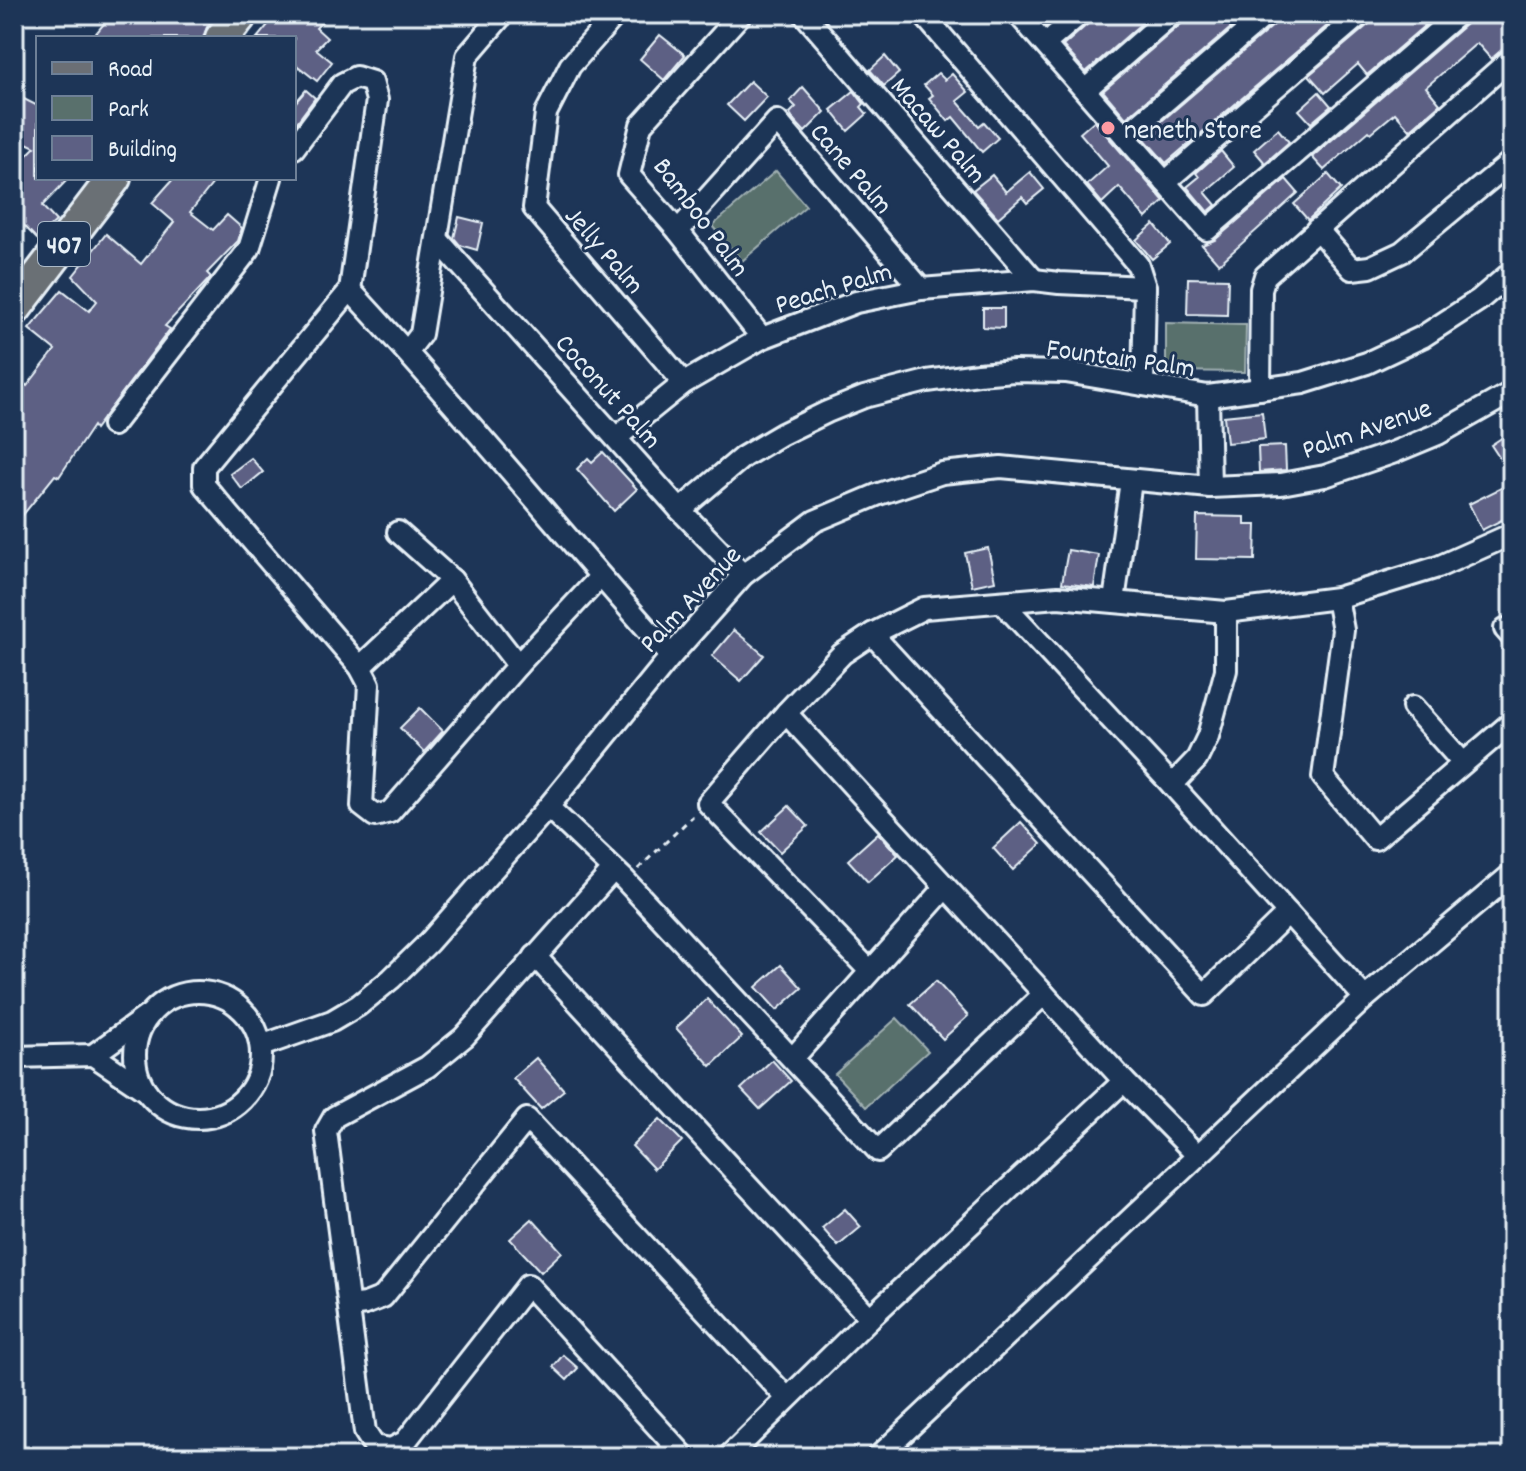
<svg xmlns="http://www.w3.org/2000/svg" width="1526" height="1471" viewBox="0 0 1526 1471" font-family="Dekko,sans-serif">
<rect width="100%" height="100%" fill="#1d3557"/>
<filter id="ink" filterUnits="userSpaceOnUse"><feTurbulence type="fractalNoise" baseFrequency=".0125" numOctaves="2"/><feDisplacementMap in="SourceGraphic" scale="16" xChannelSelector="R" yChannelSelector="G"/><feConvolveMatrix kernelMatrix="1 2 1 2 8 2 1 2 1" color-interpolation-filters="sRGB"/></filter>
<g filter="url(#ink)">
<g fill="#59706c" stroke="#a0b0b2" stroke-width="2">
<polygon points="776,171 806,206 742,261 712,226"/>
<polygon points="1166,323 1246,325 1245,372 1166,371"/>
<polygon points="897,1018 928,1051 866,1107 835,1074"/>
</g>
<g fill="#5d6084" stroke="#e8f1f8" stroke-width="2">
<polygon points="112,14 208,14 213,19 207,27 203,38 92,38"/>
<polygon points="277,14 329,14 316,28 327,38 316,49 332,62 317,81 294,63 294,38 257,38"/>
<polygon points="1035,14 1060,14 1046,26"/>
<polygon points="1093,14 1152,14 1086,72 1063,46 1088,24"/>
<polygon points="1189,14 1247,14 1126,118 1103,91 1181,24"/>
<polygon points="1280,14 1341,14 1166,163 1143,137 1275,24"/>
<polygon points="1374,14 1438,14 1367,75 1358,64 1325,93 1309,75 1369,24"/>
<polygon points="1471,14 1501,14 1512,27 1512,45 1504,48 1491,59 1477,43 1426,87 1440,104 1410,130 1395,113 1371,133 1369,131 1324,170 1312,157 1466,24"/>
<polygon points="660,35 685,55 664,80 640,59"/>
<polygon points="885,56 899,73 884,86 870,70"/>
<polygon points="938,73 945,80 952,74 968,92 957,101 979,126 984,122 998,138 982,152 953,117 948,121 929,98 933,95 924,85"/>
<polygon points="750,81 767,97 744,121 727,105"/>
<polygon points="803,87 825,112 805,132 792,118 790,113 796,107 790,101"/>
<polygon points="306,90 315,98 294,126 294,104"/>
<polygon points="854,91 864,104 861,107 867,114 848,131 831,110"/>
<polygon points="1319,92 1331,106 1311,123 1299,110"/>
<polygon points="14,94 38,106 38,178 69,178 42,206 56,221 37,239 14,215 14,168 35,147 14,137"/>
<polygon points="1094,121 1164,201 1146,218 1119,187 1102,203 1087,185 1108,166 1080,133"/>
<polygon points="1278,129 1289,142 1265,163 1254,150"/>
<polygon points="1221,151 1234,167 1205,192 1216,205 1208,212 1187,187 1199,177 1196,173"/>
<polygon points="1030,172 1044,189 1027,203 1022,197 998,218 973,190 992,175 1006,192"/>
<polygon points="1328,174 1341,189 1308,220 1294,204"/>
<polygon points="174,178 217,178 190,212 213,230 227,215 242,228 238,241 207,273 211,277 165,326 170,329 95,429 93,426 59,477 55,475 14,526 14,374 27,386 55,350 29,329 62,290 89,311 97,301 73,276 106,234 141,264 174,222 152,203"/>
<polygon points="1286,179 1298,193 1219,264 1202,245 1215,240"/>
<polygon points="459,217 483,223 477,250 460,245 454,238"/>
<polygon points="1154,224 1170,244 1152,259 1136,240"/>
<polygon points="1188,278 1228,279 1227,315 1187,314"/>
<polygon points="983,308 1004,308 1004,328 983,327"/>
<polygon points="1262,412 1265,439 1227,443 1224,416"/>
<polygon points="1512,431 1512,477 1491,445"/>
<polygon points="1285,446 1286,470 1259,472 1258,447"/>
<polygon points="603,452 637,489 614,511 577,469 588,458 592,462"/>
<polygon points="251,458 263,472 242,489 230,474"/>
<polygon points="1505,486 1512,500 1512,515 1482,530 1469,504"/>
<polygon points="1197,516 1245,517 1245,525 1256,525 1255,560 1196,559"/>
<polygon points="988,548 995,581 972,586 965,553"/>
<polygon points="1068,550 1099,555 1094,587 1062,583"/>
<polygon points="734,630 764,655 741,681 712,656"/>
<polygon points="420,708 443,731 424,752 400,728"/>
<polygon points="789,806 808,826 780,852 761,832"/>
<polygon points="1021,822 1041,844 1013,870 993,848"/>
<polygon points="878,833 898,855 868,882 848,860"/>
<polygon points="781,965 802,988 777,1010 756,987"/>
<polygon points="936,981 968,1016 943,1039 910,1004"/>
<polygon points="707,999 742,1037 711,1066 676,1028"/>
<polygon points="536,1058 564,1090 541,1109 513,1078"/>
<polygon points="772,1060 791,1081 760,1109 741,1089"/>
<polygon points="660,1119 682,1141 654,1169 632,1146"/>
<polygon points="845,1209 861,1227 838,1246 822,1228"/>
<polygon points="532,1219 562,1252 541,1272 510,1239"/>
<polygon points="563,1355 578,1368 567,1380 553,1367"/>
</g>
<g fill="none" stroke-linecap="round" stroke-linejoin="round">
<g stroke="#e8f1f8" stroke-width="26">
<g id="minor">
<polyline points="616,14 570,66 546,113 534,208 684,383"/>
<polyline points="741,14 641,125 629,175 678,231 762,338"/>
<polyline points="804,14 1034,280"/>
<polyline points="923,14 1138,265 1145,287 1143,385"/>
<polyline points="1018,14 1207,230 1458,14"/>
<polyline points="1045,44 1080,14"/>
<polyline points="1085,90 1172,14"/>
<polyline points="1125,136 1267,14"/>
<polyline points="294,148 342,84 356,77 372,82 377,100 350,290 204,467 204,485 360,667 369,684 362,806 375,816 390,812 518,665 600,577"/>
<polyline points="1165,182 1361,14"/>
<polyline points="1317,229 1352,269 1370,267 1402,252 1512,161"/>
<polyline points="678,231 777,121 921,289"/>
<polyline points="438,240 680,510 743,575"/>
<path d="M 350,290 C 461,409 563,535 671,656"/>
<polyline points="407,352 421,334 467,56 503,14"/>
<polyline points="1260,389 1261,289 1265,276 1512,58"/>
<polyline points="1208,396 1210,487"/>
<polyline points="113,425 249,249 271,178"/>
<polyline points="616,438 684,383 762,338 856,302 921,289 1034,280 1059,283 1145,287"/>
<polyline points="680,510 743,457 782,434 827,412 864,397 927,381 978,374 1014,371 1066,372 1208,396 1303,383 1367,363 1422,337 1479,300 1512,272"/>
<polyline points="398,532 452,580 518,665"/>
<polyline points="1337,598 1343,630 1323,777 1375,839 1512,722"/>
<polyline points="1114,601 1131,481"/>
<polyline points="1002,602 1172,785 1365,998"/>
<polyline points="1505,629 1512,637"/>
<polyline points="872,634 1204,995 1288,913"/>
<polyline points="360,667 452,580"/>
<polyline points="1413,707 1463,763"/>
<polyline points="786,713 1124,1081 1197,1155"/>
<polyline points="1172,785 1197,759 1208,736 1226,670 1226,612"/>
<polyline points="548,807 625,880 878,1151 1044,994"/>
<polyline points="613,870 464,1037 427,1067 334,1117 326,1131 365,1432 374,1446 391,1449 405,1442 528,1285 685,1457"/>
<polyline points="535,956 870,1318"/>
<polyline points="870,971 708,803 786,713 842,654 872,634 924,608 1058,597 1226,612 1337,598 1438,567 1512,534"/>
<circle cx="198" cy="1055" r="63"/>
<polyline points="261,1046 332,1021 359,1005 391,979 429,942 548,807 671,656 743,575 815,521 879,494 942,473 1001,467 1210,487 1281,484 1325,476 1392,453 1438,434 1512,392"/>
<polyline points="93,1055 146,1091"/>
<polyline points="14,1057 93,1055 147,1016"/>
<polyline points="793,1058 945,888"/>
<polyline points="349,1306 365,1304 383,1297 527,1119 787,1398"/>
<polyline points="728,1457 870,1318 1124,1081"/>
<polyline points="878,1457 1365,998 1512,874"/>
</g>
</g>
<g stroke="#e8f1f8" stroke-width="38">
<g id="primary">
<polyline points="222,38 241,14"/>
<polyline points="14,309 114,178"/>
</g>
</g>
<polyline stroke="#e8f1f8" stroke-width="3" stroke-dasharray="6 6" stroke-linecap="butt" points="638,869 693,816"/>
<use href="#minor" stroke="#1d3557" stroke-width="20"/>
<use href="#primary" stroke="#6b6f75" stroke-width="32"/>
</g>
</g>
<circle fill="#ff9aa2" stroke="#1d3557" stroke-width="3" cx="1108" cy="128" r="8"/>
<g text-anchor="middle" stroke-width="6" stroke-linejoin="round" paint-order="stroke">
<rect fill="#1d3557" stroke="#abb9c8" stroke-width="2" x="38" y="222" width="52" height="44" rx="6"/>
<g font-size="26" font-weight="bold" fill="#e8f1f8">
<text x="64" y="253">407</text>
</g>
<g font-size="28" fill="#e8f1f8" stroke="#1d3557" text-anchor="start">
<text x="1124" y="138">neneth Store</text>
</g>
<g font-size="28" fill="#e8f1f8" stroke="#1d3557">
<text transform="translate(940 129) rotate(49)" y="10">Macaw Palm</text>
<text transform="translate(853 167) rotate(49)" y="10">Cane Palm</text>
<text transform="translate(703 216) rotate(53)" y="10">Bamboo Palm</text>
<text transform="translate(606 249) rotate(49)" y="10">Jelly Palm</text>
<text transform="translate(833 286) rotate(-17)" y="10">Peach Palm</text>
<text transform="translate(1121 356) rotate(8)" y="10">Fountain Palm</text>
<text transform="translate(610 390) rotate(48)" y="10">Coconut Palm</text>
<text transform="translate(1366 427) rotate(-19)" y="10">Palm Avenue</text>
<text transform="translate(689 598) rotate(-47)" y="10">Palm Avenue</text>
</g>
</g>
<rect width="1526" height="1471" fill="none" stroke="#1d3557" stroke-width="48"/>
<rect x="24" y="24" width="1478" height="1423" fill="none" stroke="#e8f1f8" stroke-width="3" filter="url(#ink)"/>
<rect x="36" y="36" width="260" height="144" fill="#1d3557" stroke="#6e8097" stroke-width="2"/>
<rect x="52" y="62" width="40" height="12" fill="#6b6f75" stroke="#6e8097" stroke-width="2"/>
<text x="108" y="76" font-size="24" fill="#e8f1f8">Road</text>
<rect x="52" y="96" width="40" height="24" fill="#59706c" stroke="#6e8097" stroke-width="2"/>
<text x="108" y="116" font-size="24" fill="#e8f1f8">Park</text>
<rect x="52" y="136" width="40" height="24" fill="#5d6084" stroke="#6e8097" stroke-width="2"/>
<text x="108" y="156" font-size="24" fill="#e8f1f8">Building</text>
</svg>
